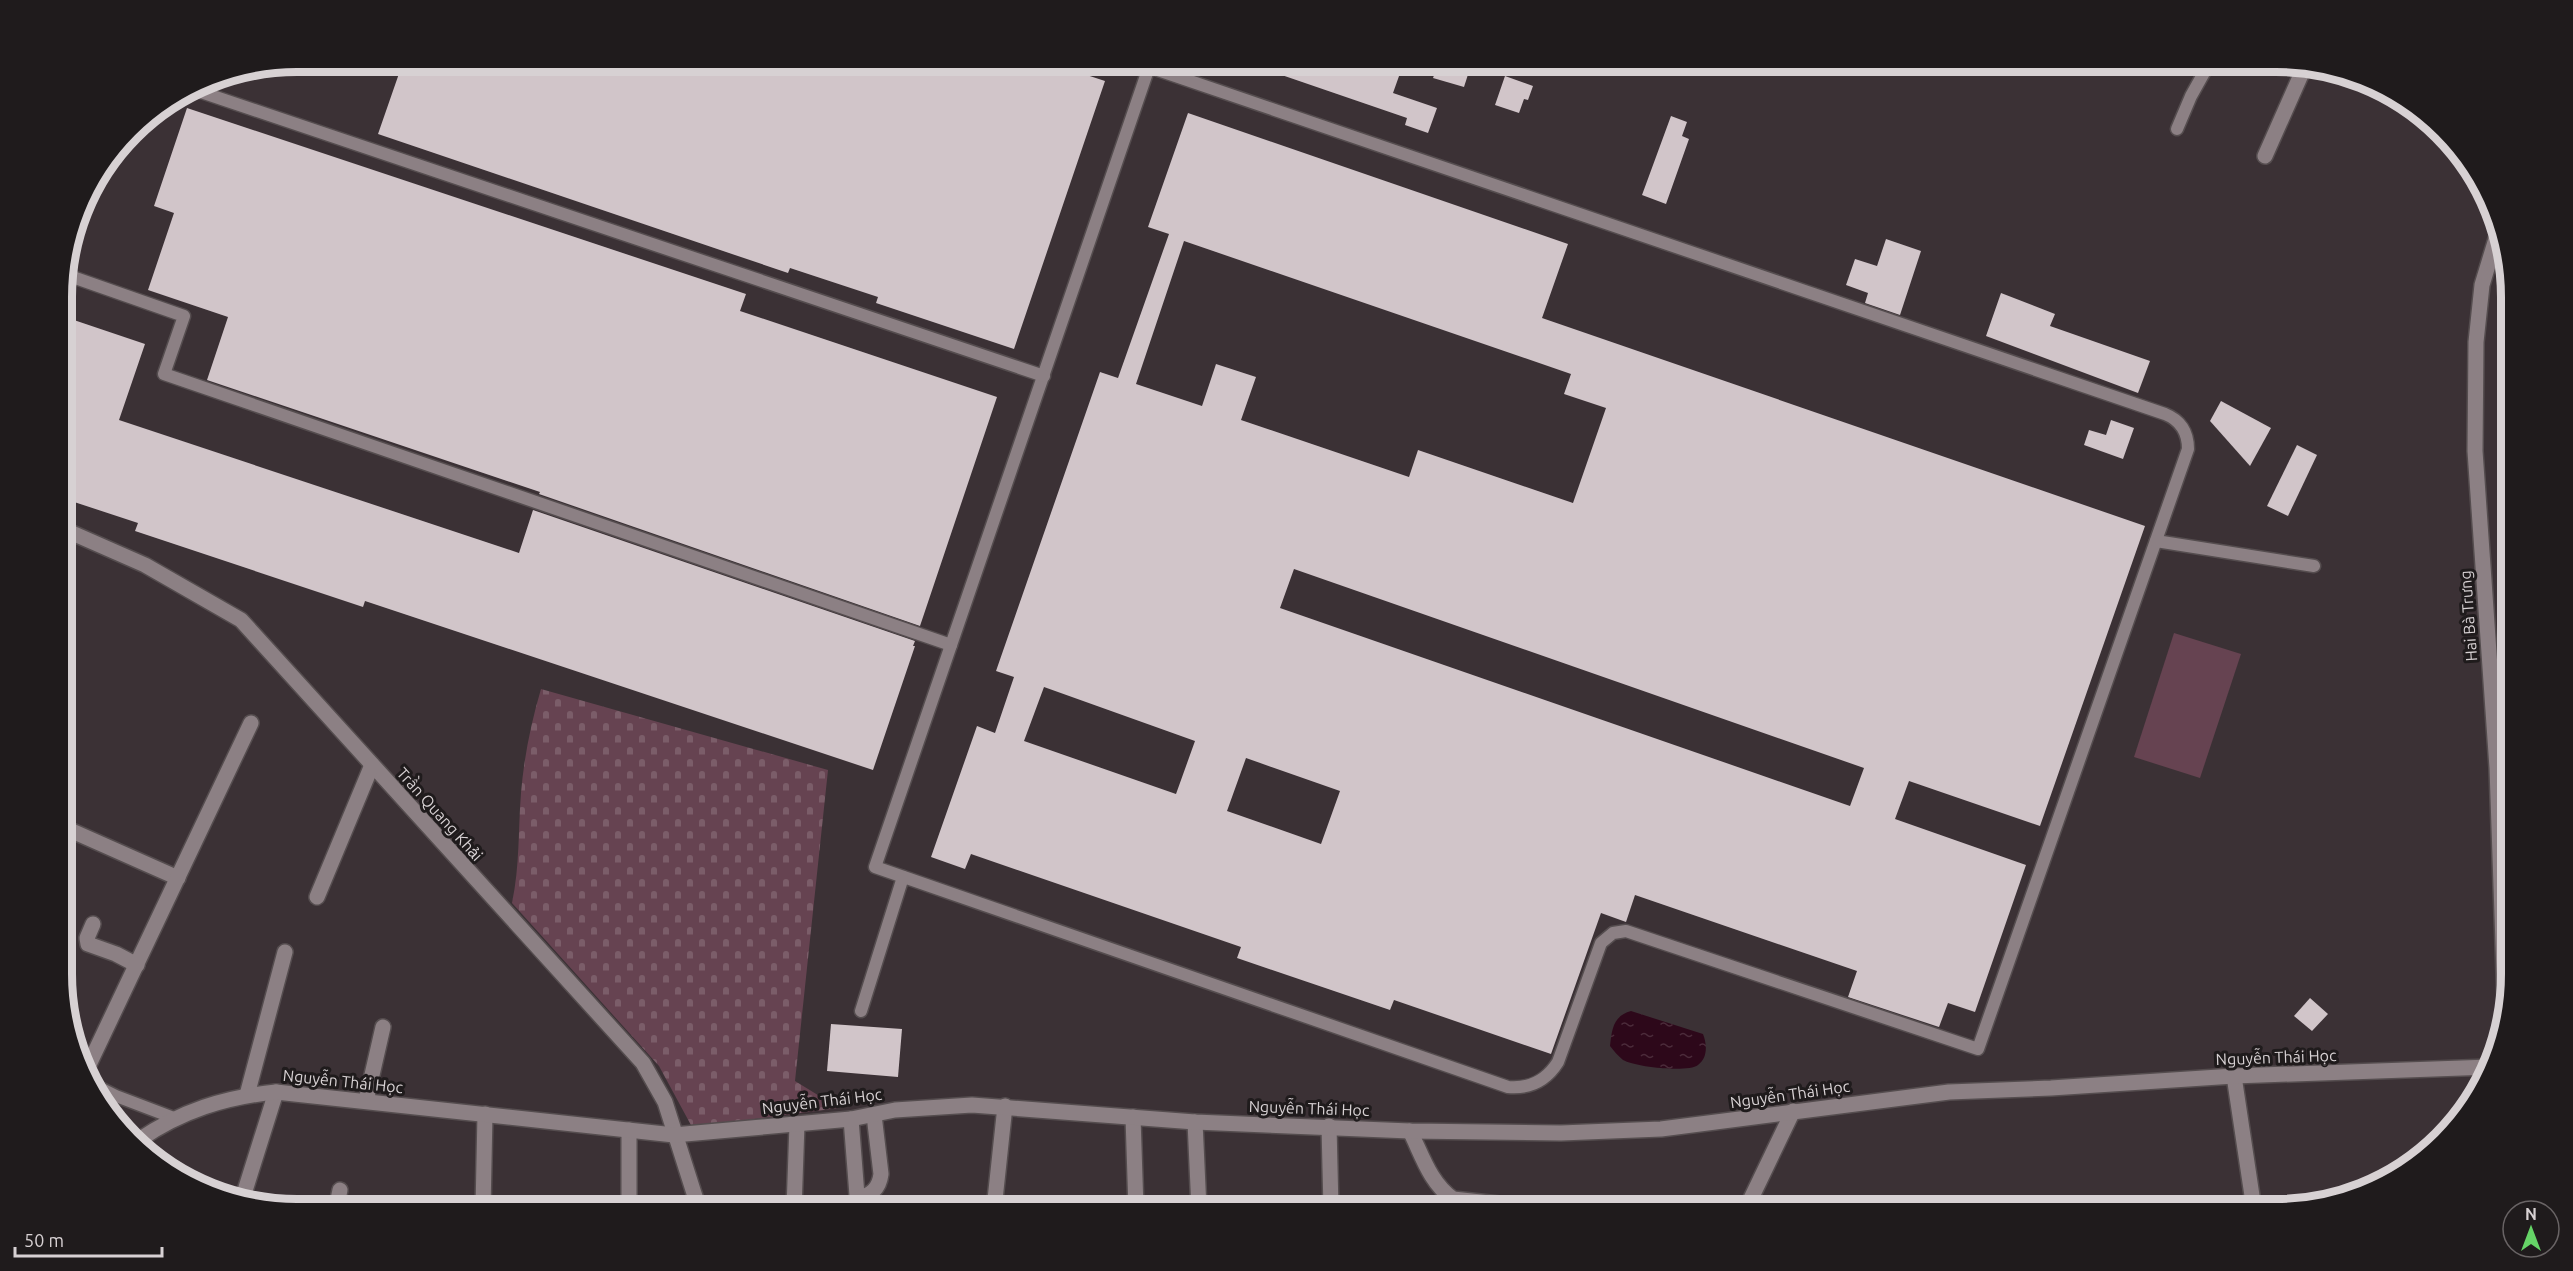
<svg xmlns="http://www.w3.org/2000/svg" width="2573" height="1271" viewBox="0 0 2573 1271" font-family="Ubuntu,sans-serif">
<defs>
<pattern id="cemetery-stones" width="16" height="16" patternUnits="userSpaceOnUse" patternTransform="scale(1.5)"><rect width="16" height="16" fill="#664351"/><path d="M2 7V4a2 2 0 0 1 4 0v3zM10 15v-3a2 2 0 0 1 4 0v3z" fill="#7b5d69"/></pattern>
<pattern id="water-ripples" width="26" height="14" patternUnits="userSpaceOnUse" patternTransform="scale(1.5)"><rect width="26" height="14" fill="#2d081a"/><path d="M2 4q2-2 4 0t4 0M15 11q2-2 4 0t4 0" fill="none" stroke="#4b2b3a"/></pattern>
</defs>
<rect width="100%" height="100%" fill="#3b3135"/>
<polygon fill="#664351" points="2174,633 2241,654 2200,778 2134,757"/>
<path fill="url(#cemetery-stones)" d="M 541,689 L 828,770 L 795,1081 L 839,1108 L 692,1127 L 659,1066 L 512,903 C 520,865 518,831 521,793 C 524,757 531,723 541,689 Z"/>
<path fill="url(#water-ripples)" d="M 1631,1011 L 1703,1034 C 1707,1044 1708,1058 1698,1065 C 1688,1073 1635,1067 1623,1060 C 1618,1056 1614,1051 1610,1046 C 1612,1029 1613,1016 1631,1011 Z"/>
<g fill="#d1c5c9" fill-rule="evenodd">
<polygon points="403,62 1047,62 1105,81 1014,349 876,303 878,297 790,268 788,273 378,134"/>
<polygon points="1251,62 1404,62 1393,93 1437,108 1428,133 1405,125 1407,118 1250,64"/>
<polygon points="1439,62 1472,62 1464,87 1433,78"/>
<polygon points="1505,76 1533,86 1528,100 1524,99 1519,113 1495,105"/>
<polygon points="187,108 746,294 740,311 997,397 920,626 539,494 540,492 207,380 228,317 148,290 174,213 154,206"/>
<path d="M 1188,113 L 1568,244 L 1542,318 L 2145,526 L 2040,826 L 1909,781 L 1895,819 L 2026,865 L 1975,1012 L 1948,1003 L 1939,1027 L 1848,997 L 1857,971 L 1635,895 L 1626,922 L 1601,913 L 1551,1054 L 1394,1000 L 1390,1010 L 1237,958 L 1241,947 L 971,854 L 965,869 L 931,857 L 977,726 L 995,733 L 1014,677 L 996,671 L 1100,372 L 1118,378 L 1169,234 L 1148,227 ZM 1184,241 L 1571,374 L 1564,394 L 1606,408 L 1573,503 L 1418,450 L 1409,477 L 1241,420 L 1256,377 L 1216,364 L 1202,406 L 1136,384 ZM 1294,569 L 1864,768 L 1850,806 L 1280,608 ZM 1044,687 L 1195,741 L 1176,794 L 1024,741 ZM 1246,758 L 1340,791 L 1321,844 L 1227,811 Z"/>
<polygon points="1671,116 1687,122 1682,136 1689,139 1666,204 1642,195"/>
<polygon points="1886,239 1921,251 1900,315 1865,303 1868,293 1846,285 1855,259 1877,266"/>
<polygon points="2001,293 2055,314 2050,326 2150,361 2138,393 1986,336"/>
<polygon points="62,316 145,344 119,420 519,553 533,510 915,641 913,646 915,646 873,770 365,601 363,607 135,531 138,523 62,498"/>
<polygon points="2221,401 2271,428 2250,466 2210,421"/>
<polygon points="2111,420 2134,428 2123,459 2084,445 2089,430 2106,435"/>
<polygon points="2297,445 2317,455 2288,516 2267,506"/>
<polygon points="2310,998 2328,1014 2312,1031 2294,1016"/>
<polygon points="831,1024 902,1029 898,1077 827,1071"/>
</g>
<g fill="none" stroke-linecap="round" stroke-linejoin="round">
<g stroke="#554d4f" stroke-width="15">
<g id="lane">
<path d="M 1133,62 L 1149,67 L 2165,414 C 2180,420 2188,432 2188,449 L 1978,1049 L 1626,931 L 1613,933 L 1601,943 L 1558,1062 C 1546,1081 1530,1089 1508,1087 L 875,867 L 1149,67 L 1151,62"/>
<polyline points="192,89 1044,376"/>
<polyline points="2177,129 2191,96 2210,62"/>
<polyline points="64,274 184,316 164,374 951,645"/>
<polyline points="2156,541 2314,566"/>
<polyline points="2497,768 2511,767"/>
<polyline points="861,1011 903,877"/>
<polyline points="90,1083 116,1096 174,1118"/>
</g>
</g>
<g stroke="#554d4f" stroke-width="18">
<g id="street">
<polyline points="2265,156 2304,68"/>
<polyline points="63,529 145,565 241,620 643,1063 665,1102 699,1209"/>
<polyline points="63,827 178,878"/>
<polyline points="317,897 372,765"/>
<polyline points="93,924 87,938 88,944 116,954 137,965"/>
<polyline points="85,1073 251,723"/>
<polyline points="2234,1076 2254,1209"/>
<polyline points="247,1095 285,952"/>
<polyline points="366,1101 383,1027"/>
<polyline points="1133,1117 1136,1209"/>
<polyline points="851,1119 858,1208"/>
<polyline points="1195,1122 1199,1209"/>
<polyline points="1329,1126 1331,1209"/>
<polyline points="629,1130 629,1209"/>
<path d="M 1410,1131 C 1422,1155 1430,1183 1453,1199 L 1508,1205 L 1514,1209"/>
<polyline points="243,1197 276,1092"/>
<path d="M 857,1200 C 871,1194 879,1190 881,1174 L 874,1115"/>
<polyline points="336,1209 340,1190"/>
<polyline points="483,1209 485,1114"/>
<polyline points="794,1209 797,1124"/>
<polyline points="994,1209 1005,1106"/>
<polyline points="1746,1209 1793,1111"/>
</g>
</g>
<g stroke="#554d4f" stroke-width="18">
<g id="secondary">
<polyline points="2499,229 2482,285 2476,342 2475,451 2497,768 2505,1003"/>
<path d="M 139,1140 C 181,1111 225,1097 276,1092 L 674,1135 L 851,1119 L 895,1110 L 972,1105 L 1195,1122 L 1410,1131 L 1561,1133 L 1661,1129 L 1949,1092 L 2051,1088 L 2234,1076 L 2490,1067"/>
</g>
</g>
<use href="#lane" stroke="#8c8084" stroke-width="12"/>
<use href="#street" stroke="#8c8084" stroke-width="15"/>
<use href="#secondary" stroke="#8c8084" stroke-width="15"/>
</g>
<g text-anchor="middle" stroke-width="6" stroke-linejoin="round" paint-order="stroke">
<g font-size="16" fill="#d7d1d3" stroke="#1f1b1c">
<text transform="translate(2468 616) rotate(-94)" y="6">Hai Bà Trưng</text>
<text transform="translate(440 814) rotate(48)" y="6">Trần Quang Khải</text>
<text transform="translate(2276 1057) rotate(-2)" y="6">Nguyễn Thái Học</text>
<text transform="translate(343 1081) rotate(6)" y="6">Nguyễn Thái Học</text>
<text transform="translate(1790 1094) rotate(-8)" y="6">Nguyễn Thái Học</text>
<text transform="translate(822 1101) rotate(-7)" y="6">Nguyễn Thái Học</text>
<text transform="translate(1309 1108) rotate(2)" y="6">Nguyễn Thái Học</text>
</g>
</g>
<path d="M0 0H2573V1271H0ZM297 72H2276A225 225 0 0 1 2501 297V974A225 225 0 0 1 2276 1199H297A225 225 0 0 1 72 974V297A225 225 0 0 1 297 72Z" fill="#1f1b1c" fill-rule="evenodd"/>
<path fill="none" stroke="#d7d1d3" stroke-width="8" d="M297 72H2276A225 225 0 0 1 2501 297V974A225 225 0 0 1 2276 1199H297A225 225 0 0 1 72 974V297A225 225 0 0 1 297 72Z"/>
<g transform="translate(2531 1229)"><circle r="28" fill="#1f1b1c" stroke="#696465" stroke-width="1.5"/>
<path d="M0-4.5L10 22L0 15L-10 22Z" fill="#65d467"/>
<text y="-9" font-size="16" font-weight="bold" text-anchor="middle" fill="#d7d1d3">N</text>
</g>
<path d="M15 1247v9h147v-9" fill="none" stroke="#d7d1d3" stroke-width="3"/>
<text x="24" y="1247" font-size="18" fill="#d7d1d3" stroke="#1f1b1c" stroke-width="4.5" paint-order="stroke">50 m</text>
</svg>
